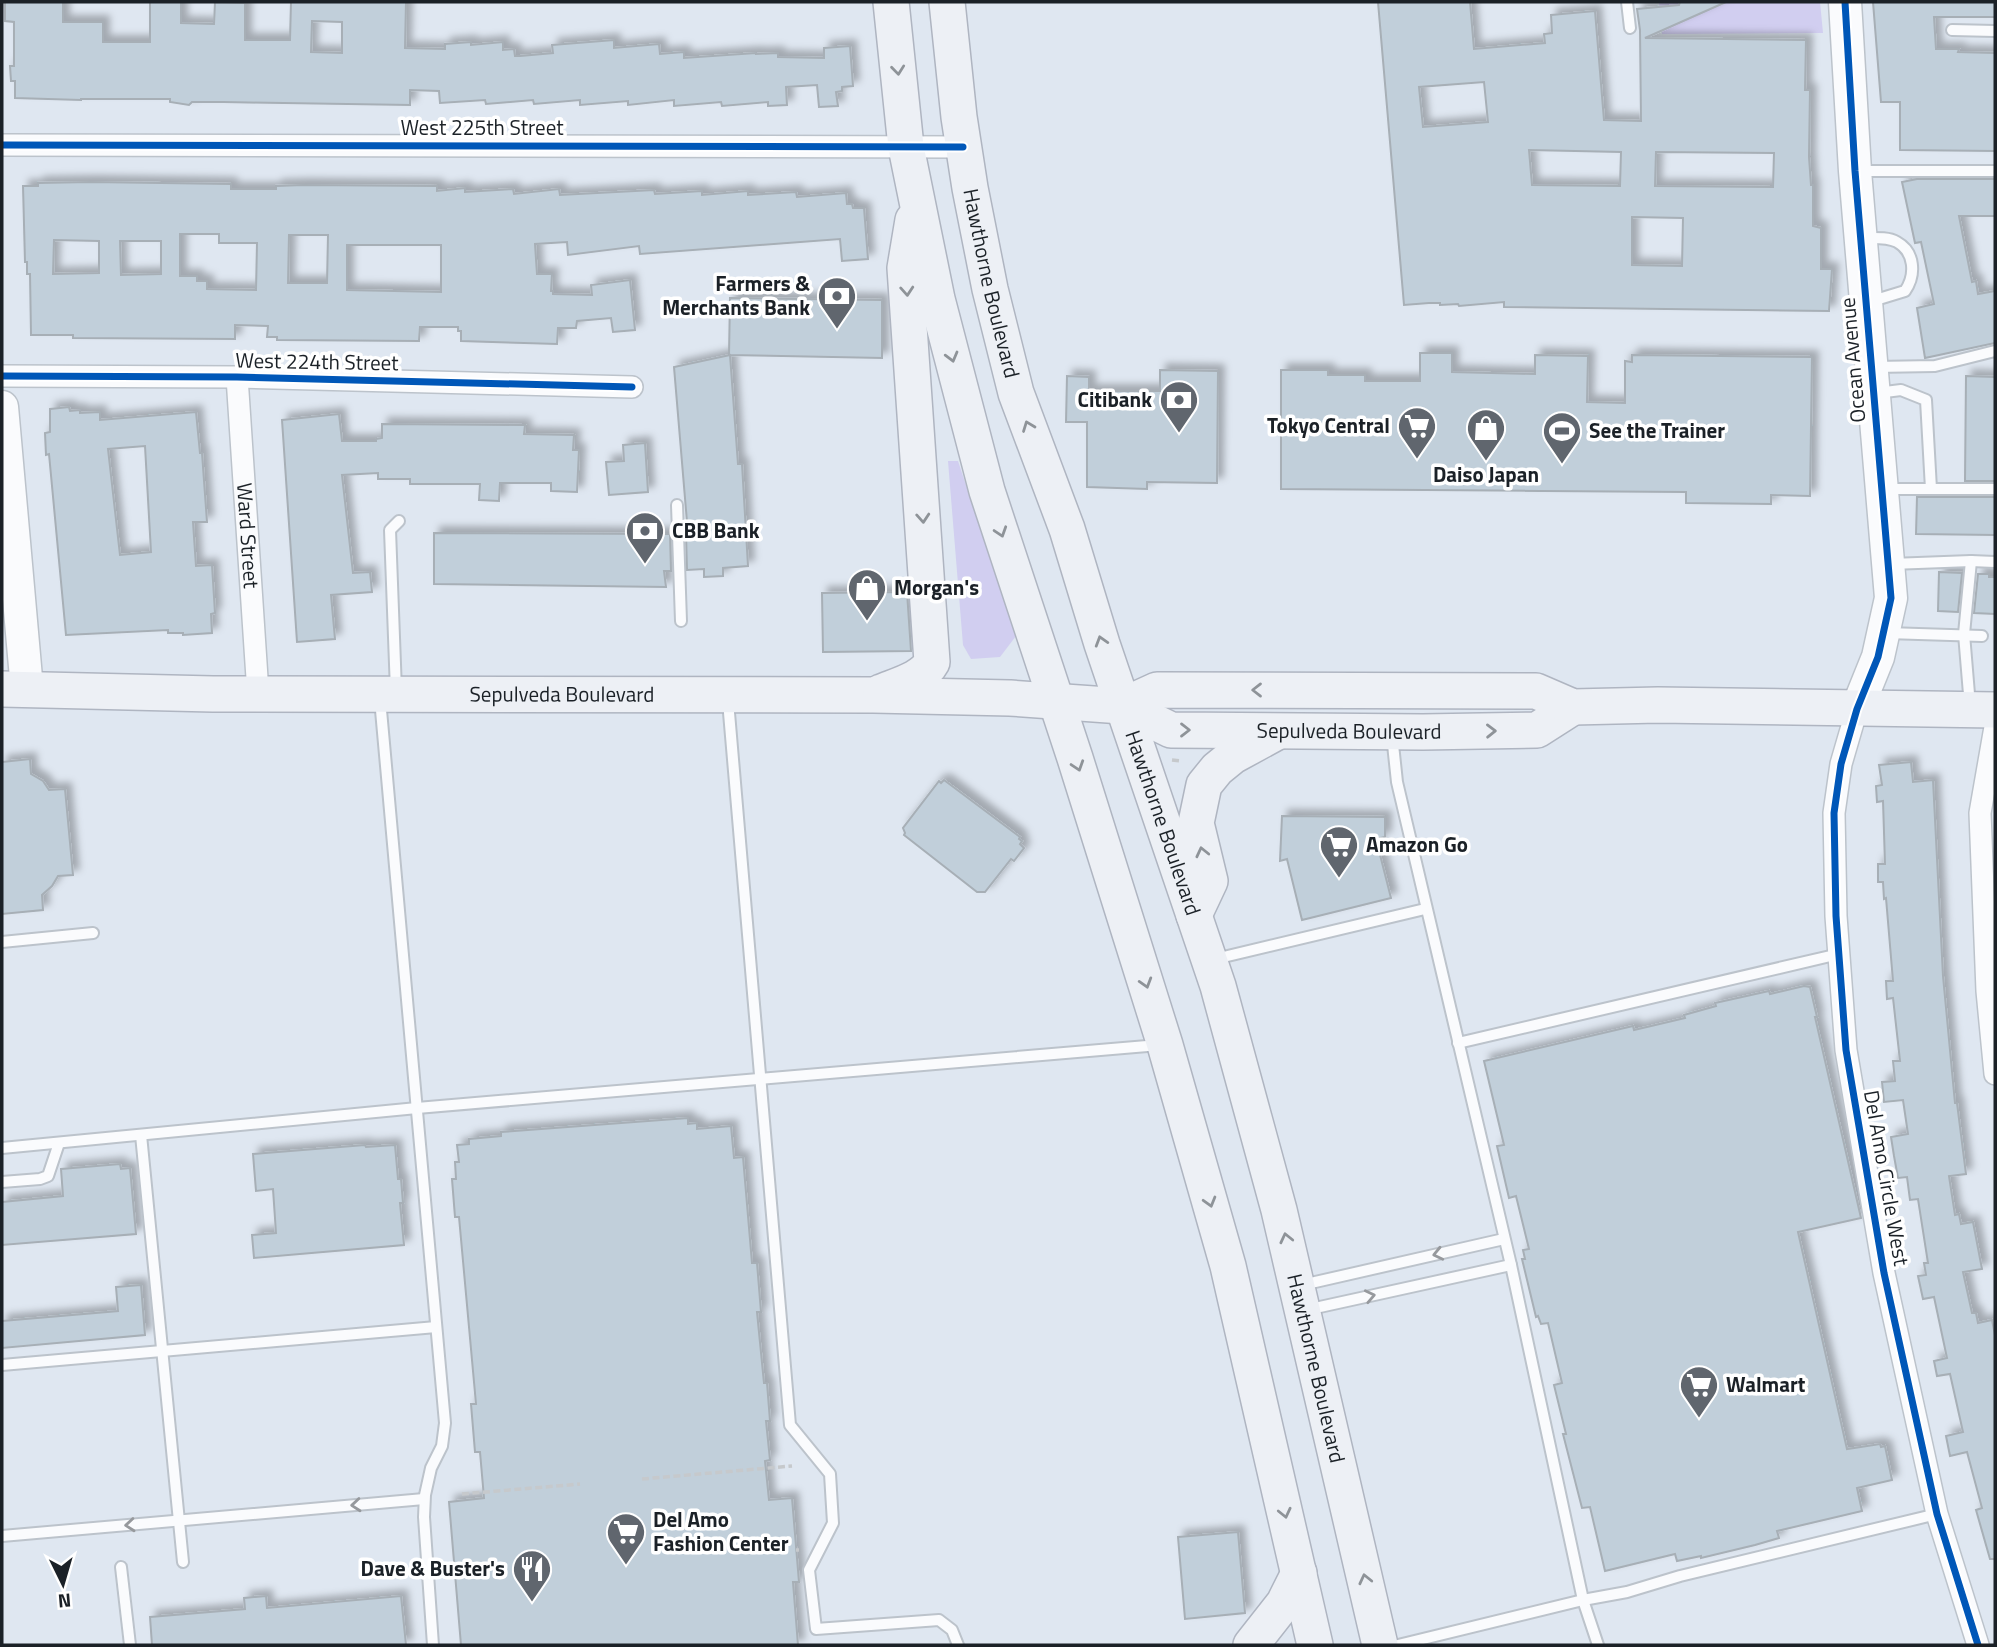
<svg xmlns="http://www.w3.org/2000/svg" width="1997" height="1647" viewBox="0 0 1997 1647" font-family="'Titillium Web',sans-serif">
<defs>
<filter id="shadow"><feDropShadow dx="6" dy="-6" stdDeviation="3.5" flood-color="#0004"/></filter>
</defs>
<rect width="100%" height="100%" fill="#dfe7f1"/>
<g fill="#d1cef0">
<polygon points="1659,2 1820,2 1823,33 1662,34"/>
<polygon points="948,461 958,461 1016,636 1000,657 971,659 963,645"/>
</g>
<g fill="#c1cfda" stroke="#a7afb6" stroke-width="2" fill-rule="evenodd" filter="url(#shadow)">
<path d="M 5,2 L 63,2 L 63,22 L 103,22 L 103,42 L 150,42 L 150,2 L 181,2 L 181,23 L 214,24 L 215,2 L 245,3 L 245,40 L 290,40 L 291,2 L 406,2 L 405,48 L 445,49 L 445,44 L 471,42 L 471,45 L 503,42 L 503,50 L 514,49 L 515,56 L 520,56 L 553,53 L 552,45 L 614,40 L 614,48 L 659,44 L 660,54 L 684,52 L 684,58 L 756,53 L 756,54 L 778,53 L 778,57 L 824,58 L 824,48 L 850,46 L 853,86 L 842,87 L 842,91 L 836,92 L 838,106 L 819,107 L 817,85 L 786,87 L 787,105 L 768,106 L 768,102 L 722,106 L 721,102 L 674,106 L 674,100 L 628,105 L 628,101 L 580,105 L 580,100 L 534,104 L 533,100 L 486,104 L 485,100 L 440,103 L 439,91 L 410,90 L 410,105 L 223,102 L 192,102 L 189,105 L 170,102 L 170,99 L 81,99 L 81,100 L 15,98 L 15,81 L 11,81 L 10,66 L 14,66 L 14,22 L 5,21 ZM 312,21 L 342,22 L 342,53 L 311,52 Z"/>
<path d="M 1378,2 L 1470,2 L 1474,49 L 1545,43 L 1544,34 L 1552,33 L 1551,15 L 1595,11 L 1604,120 L 1641,121 L 1640,30 L 1637,9 L 1679,5 L 1680,2 L 1726,2 L 1645,38 L 1806,40 L 1805,90 L 1810,90 L 1809,157 L 1811,185 L 1813,185 L 1813,226 L 1821,228 L 1821,269 L 1832,269 L 1829,311 L 1504,307 L 1504,302 L 1459,306 L 1458,304 L 1440,305 L 1440,303 L 1429,303 L 1404,305 ZM 1484,82 L 1488,122 L 1423,127 L 1419,87 ZM 1529,150 L 1621,152 L 1620,186 L 1532,185 ZM 1656,152 L 1774,153 L 1773,187 L 1655,186 ZM 1632,217 L 1683,218 L 1682,266 L 1632,265 Z"/>
<polygon points="1873,2 1995,2 1995,17 1934,17 1936,49 1959,49 1958,52 1995,53 1995,151 1900,150 1900,102 1881,102"/>
<polygon points="1917,179 1995,179 1995,216 1959,216 1972,282 1976,281 1978,294 1995,291 1995,343 1925,358 1917,308 1934,304 1921,242 1915,243 1902,182"/>
<path d="M 91,182 L 231,184 L 231,189 L 276,189 L 276,186 L 303,185 L 437,186 L 437,191 L 465,188 L 465,192 L 513,189 L 514,194 L 559,189 L 560,195 L 654,190 L 655,194 L 702,191 L 702,195 L 748,191 L 748,195 L 796,192 L 797,197 L 846,193 L 847,204 L 852,204 L 853,208 L 864,208 L 868,259 L 842,261 L 840,239 L 640,254 L 639,246 L 568,255 L 567,242 L 535,244 L 537,274 L 552,274 L 551,291 L 553,291 L 553,294 L 592,295 L 591,285 L 630,280 L 635,330 L 613,332 L 611,318 L 577,321 L 576,328 L 558,328 L 557,344 L 461,341 L 461,331 L 458,331 L 458,327 L 420,327 L 419,341 L 277,340 L 277,337 L 267,337 L 268,326 L 235,325 L 235,339 L 73,338 L 73,335 L 31,335 L 30,274 L 27,274 L 27,262 L 25,262 L 23,186 L 38,186 L 38,183 ZM 180,234 L 219,234 L 219,243 L 257,243 L 256,290 L 207,289 L 207,281 L 197,281 L 197,276 L 180,276 ZM 289,235 L 328,235 L 327,283 L 288,283 ZM 54,240 L 99,241 L 99,273 L 53,274 ZM 120,241 L 161,241 L 161,274 L 121,275 ZM 347,245 L 441,245 L 441,292 L 347,290 Z"/>
<polygon points="730,298 882,300 882,358 729,355"/>
<polygon points="1420,353 1452,353 1452,372 1535,374 1535,355 1588,356 1587,402 1625,403 1625,361 1632,362 1632,355 1812,357 1810,496 1771,495 1771,504 1686,503 1686,492 1281,489 1281,370 1328,370 1328,375 1365,375 1365,381 1420,381"/>
<polygon points="730,355 738,464 742,464 748,566 723,568 723,576 704,577 704,569 687,570 686,534 688,534 674,367"/>
<polygon points="1160,370 1218,371 1217,483 1147,482 1147,489 1087,487 1087,422 1066,422 1067,376 1089,377 1089,391 1160,391"/>
<polygon points="1966,376 1995,377 1995,481 1965,481"/>
<path d="M 69,407 L 70,411 L 80,410 L 80,413 L 100,412 L 100,420 L 196,412 L 200,453 L 202,453 L 207,522 L 193,522 L 196,566 L 212,565 L 215,613 L 211,614 L 212,633 L 183,635 L 183,633 L 168,633 L 168,630 L 66,635 L 49,454 L 46,455 L 45,433 L 50,432 L 50,409 ZM 145,446 L 151,552 L 120,555 L 108,449 Z"/>
<polygon points="339,414 342,441 376,441 376,439 382,438 382,424 525,425 524,434 574,435 573,450 579,450 577,492 551,491 551,483 500,483 499,501 479,500 480,484 410,484 410,479 378,479 378,473 342,475 353,573 370,572 372,592 331,595 335,639 297,642 282,420"/>
<polygon points="645,443 648,492 609,495 606,462 624,461 623,445"/>
<polygon points="1917,497 1995,497 1995,535 1916,534"/>
<polygon points="434,533 670,534 671,571 664,571 666,587 434,584"/>
<polygon points="1939,572 1962,573 1958,612 1938,611"/>
<polygon points="1978,574 1989,574 1989,577 1995,577 1995,614 1974,613"/>
<polygon points="907,592 911,651 823,652 822,593"/>
<polygon points="30,759 31,774 43,781 49,790 65,789 73,875 58,876 52,886 42,895 43,910 2,914 2,762"/>
<polygon points="1911,762 1913,782 1933,780 1943,976 1955,1103 1957,1103 1966,1174 1949,1176 1955,1215 1959,1214 1961,1224 1973,1222 1982,1269 1963,1272 1972,1313 1976,1313 1978,1323 1992,1320 1995,1335 1995,1559 1990,1559 1976,1510 1982,1508 1967,1452 1950,1456 1946,1436 1963,1432 1950,1374 1937,1376 1934,1361 1947,1358 1934,1297 1923,1299 1918,1276 1926,1275 1924,1263 1928,1263 1918,1199 1910,1200 1907,1177 1898,1178 1894,1156 1891,1137 1908,1134 1903,1100 1884,1102 1882,1082 1895,1081 1893,1061 1900,1061 1893,998 1887,999 1886,981 1893,981 1886,898 1884,899 1883,882 1878,882 1878,864 1885,864 1883,801 1877,802 1876,786 1882,785 1879,765"/>
<polygon points="944,780 1020,837 1019,839 1022,841 1020,844 1024,848 1014,861 1011,859 985,892 977,892 904,835 905,833 903,828 939,781 941,783"/>
<polygon points="1282,816 1385,817 1385,837 1376,839 1391,898 1302,920 1287,859 1280,861"/>
<polygon points="1804,986 1810,987 1817,1017 1815,1017 1861,1218 1798,1232 1847,1449 1880,1444 1881,1447 1885,1446 1892,1480 1857,1488 1862,1511 1777,1531 1779,1538 1755,1545 1701,1558 1701,1556 1677,1561 1675,1554 1605,1571 1590,1507 1582,1508 1563,1434 1566,1434 1554,1385 1562,1383 1548,1323 1541,1324 1538,1316 1536,1317 1522,1259 1525,1259 1523,1250 1529,1249 1516,1196 1509,1198 1497,1146 1504,1145 1484,1061 1633,1026 1634,1030 1685,1018 1684,1015 1716,1006 1715,1003 1769,991 1770,994"/>
<polygon points="688,1118 688,1124 697,1123 697,1129 731,1126 734,1158 743,1157 752,1263 757,1263 761,1312 757,1312 764,1383 767,1383 770,1421 766,1421 770,1460 765,1461 769,1500 792,1498 799,1582 793,1582 798,1645 461,1645 449,1502 484,1498 480,1452 475,1452 471,1404 476,1404 459,1217 455,1217 452,1179 456,1179 455,1162 459,1162 457,1145 469,1144 469,1139 501,1136 501,1132"/>
<polygon points="365,1145 366,1147 395,1145 398,1179 401,1179 403,1203 400,1203 404,1245 254,1258 252,1235 276,1233 273,1189 256,1191 253,1154"/>
<polygon points="120,1164 121,1169 130,1168 136,1234 2,1245 2,1202 63,1196 61,1169"/>
<polygon points="141,1285 145,1335 2,1348 2,1321 118,1311 116,1287"/>
<polygon points="1238,1532 1245,1613 1185,1619 1178,1537"/>
<polygon points="266,1596 267,1608 401,1596 406,1645 152,1645 150,1617 245,1609 244,1598"/>
</g>
<g fill="none" stroke-linecap="round" stroke-linejoin="round">
<g stroke="#bcc3cb" stroke-width="14">
<g id="lane">
<polyline points="1627,2 1630,28"/>
<polyline points="1952,30 1995,31"/>
<polyline points="1858,171 1995,171"/>
<path d="M 1864,238 C 1875,238 1888,237 1897,242 C 1915,252 1916,275 1905,291 L 1869,302"/>
<polyline points="1874,367 1935,366 1995,351"/>
<polyline points="1877,393 1901,390 1926,400 1931,489"/>
<polyline points="1884,489 1995,489"/>
<polyline points="677,505 681,621"/>
<polyline points="1971,561 1995,562"/>
<polyline points="1891,564 1971,561 1964,634 1970,706"/>
<polyline points="1887,633 1982,636"/>
<polyline points="396,691 390,530 399,521"/>
<polyline points="380,699 445,1423 442,1446 431,1468 425,1495 424,1517 433,1645"/>
<polyline points="728,701 790,1425 830,1474 833,1523 809,1570 816,1629 939,1620 952,1630 958,1645"/>
<polyline points="1392,735 1397,782 1511,1265 1583,1600 1598,1645"/>
<polyline points="2,942 93,933"/>
<polyline points="1215,959 1425,909"/>
<polyline points="1458,1043 1839,954"/>
<polyline points="141,1135 183,1562"/>
<polyline points="2,1148 417,1108 1159,1045"/>
<polyline points="2,1182 40,1179 48,1176 59,1143"/>
<polyline points="1302,1285 1504,1239"/>
<polyline points="1306,1310 1511,1265"/>
<polyline points="2,1365 436,1327"/>
<polyline points="2,1536 424,1499"/>
<polyline points="121,1567 130,1645"/>
<polyline points="1398,1645 1583,1600 1627,1592 1680,1576 1937,1514"/>
</g>
</g>
<g stroke="#bcc3cb" stroke-width="24">
<g id="street">
<polyline points="2,145 963,147"/>
<polyline points="2,376 237,377 632,387"/>
<path id="s1" d="M 237,377 L 258,693"/>
<polyline points="1857,709 1841,764 1834,813 1836,916 1846,1050 1884,1273 1937,1514 1978,1645"/>
<polyline points="1995,727 1980,813 1987,991 1995,1074"/>
</g>
</g>
<g stroke="#bcc3cb" stroke-width="35">
<g id="secondary">
<polyline points="1845,2 1855,171 1891,598 1878,657 1857,709"/>
<polyline points="2,407 27,689"/>
</g>
</g>
<g stroke="#afb5c1" stroke-width="38">
<g id="primary">
<polyline points="891,2 906,147 937,299 987,491 1075,758 1165,1045 1228,1266 1315,1645"/>
<path id="s2" d="M 947,2 L 959,117 L 970,188 L 990,289 L 1016,393 L 1067,529 L 1102,644 L 1218,986 L 1279,1210 L 1380,1645"/>
<path id="s3" d="M 2,689 L 213,694 L 873,695 L 1010,698 L 1122,706 L 1171,730 L 1423,732 L 1537,730 L 1573,707"/>
<path d="M 881,692 C 898,685 923,679 932,662 L 905,268 L 913,220"/>
<polyline points="1122,706 1157,690 1536,691 1573,707 1658,705 1995,710"/>
<polyline points="1194,915 1210,881 1196,823 1204,785 1217,769 1233,756 1277,732"/>
<polyline points="1251,1645 1284,1603 1299,1573"/>
</g>
</g>
<g stroke="#c6c9cc" stroke-width="3.5" stroke-dasharray="7 3.5" stroke-linecap="butt">
<polyline points="1172,760 1182,761"/>
<polyline points="642,1479 792,1466"/>
<polyline points="462,1494 580,1484"/>
<polyline points="796,1550 799,1550"/>
</g>
<use href="#lane" stroke="#fafbfd" stroke-width="10"/>
<use href="#street" stroke="#fafbfd" stroke-width="21"/>
<use href="#secondary" stroke="#fafbfd" stroke-width="32"/>
<use href="#primary" stroke="#edf0f5" stroke-width="35"/>
<g stroke="#fff" stroke-width="11">
<g id="cycleway">
<polyline points="1845,2 1855,171 1891,598 1878,657 1857,709 1841,764 1834,813 1836,916 1846,1050 1884,1273 1937,1514 1978,1645"/>
<polyline points="2,145 963,147"/>
<polyline points="2,376 237,377 632,387"/>
</g>
</g>
<use href="#cycleway" stroke="#0057b8" stroke-width="7"/>
</g>
<defs><path id="oneway-chevron" d="M-2-3.5L2.5 0L-2 3.5" fill="none" stroke-width="1.6" stroke-linecap="round" stroke-linejoin="round" transform="scale(1.75)"/></defs>
<g stroke="#8e9398">
<use href="#oneway-chevron" transform="translate(898 70) rotate(84)"/>
<use href="#oneway-chevron" transform="translate(907 291) rotate(86)"/>
<use href="#oneway-chevron" transform="translate(952 357) rotate(75)"/>
<use href="#oneway-chevron" transform="translate(1028 426) rotate(-111)"/>
<use href="#oneway-chevron" transform="translate(923 518) rotate(86)"/>
<use href="#oneway-chevron" transform="translate(1001 532) rotate(72)"/>
<use href="#oneway-chevron" transform="translate(1101 641) rotate(-107)"/>
<use href="#oneway-chevron" transform="translate(1257 690) rotate(-180)"/>
<use href="#oneway-chevron" transform="translate(1185 730)"/>
<use href="#oneway-chevron" transform="translate(1491 731) rotate(-1)"/>
<use href="#oneway-chevron" transform="translate(1078 766) rotate(72)"/>
<use href="#oneway-chevron" transform="translate(1202 852) rotate(-103)"/>
<use href="#oneway-chevron" transform="translate(1146 983) rotate(73)"/>
<use href="#oneway-chevron" transform="translate(1210 1202) rotate(74)"/>
<use href="#oneway-chevron" transform="translate(1286 1238) rotate(-103)"/>
<use href="#oneway-chevron" transform="translate(1285 1513) rotate(77)"/>
<use href="#oneway-chevron" transform="translate(1365 1579) rotate(-103)"/>
</g>
<g stroke="#96999d">
<use href="#oneway-chevron" transform="translate(1438 1254) rotate(167)"/>
<use href="#oneway-chevron" transform="translate(1370 1296) rotate(-12)"/>
<use href="#oneway-chevron" transform="translate(356 1505) rotate(175)"/>
<use href="#oneway-chevron" transform="translate(130 1525) rotate(175)"/>
</g>
<defs>
<g id="bank-pin" transform="scale(2.0125)"><path d="M0 17L-7.5 6A9.5 9.5 0 1 1 7.5 6Z" fill="#60666e" stroke="#fff"/><path d="M-6-4H6V4H-6ZM0-2.3a2.3 2.3 0 1 0 0 4.6a2.3 2.3 0 1 0 0-4.6Z" fill="#fff"/></g>
<g id="supermarket-pin" transform="scale(2.0125)"><path d="M0 17L-7.5 6A9.5 9.5 0 1 1 7.5 6Z" fill="#60666e" stroke="#fff"/><path d="M-6-5.5h2.5l.6 2H6L4.5 2H-2.5L-4.4-4H-6ZM-1.5 3.2a1.3 1.3 0 1 0 .1 0ZM3 3.2a1.3 1.3 0 1 0 .1 0Z" fill="#fff"/></g>
<g id="shop-pin" transform="scale(2.0125)"><path d="M0 17L-7.5 6A9.5 9.5 0 1 1 7.5 6Z" fill="#60666e" stroke="#fff"/><path d="M-5-2.5h2.3a2.7 3.5 0 0 1 5.4 0H5L5.5 6h-11ZM-1.5-2.5h3a1.5 2.3 0 0 0-3 0Z" fill="#fff"/></g>
<g id="stadium-pin" transform="scale(2.0125)"><path d="M0 17L-7.5 6A9.5 9.5 0 1 1 7.5 6Z" fill="#60666e" stroke="#fff"/><path d="M0-5a6.5 5 0 1 0 0 10a6.5 5 0 1 0 0-10ZM-3.5-1.8h7v3.6h-7Z" fill="#fff"/></g>
<g id="restaurant-pin" transform="scale(2.0125)"><path d="M0 17L-7.5 6A9.5 9.5 0 1 1 7.5 6Z" fill="#60666e" stroke="#fff"/><path d="M-5-6h1v4h1v-4h1v4h1v-4h1v5L-1.5 .5V6h-2V.5L-5-1ZM5-6V6H3V1.5H1.5Q1.5-4 5-6Z" fill="#fff"/></g>
</defs>
<g fill-rule="evenodd">
<use href="#bank-pin" x="837" y="296"/>
<use href="#bank-pin" x="1179" y="400"/>
<use href="#supermarket-pin" x="1417" y="426"/>
<use href="#shop-pin" x="1486" y="428"/>
<use href="#stadium-pin" x="1562" y="431"/>
<use href="#bank-pin" x="645" y="531"/>
<use href="#shop-pin" x="867" y="588"/>
<use href="#supermarket-pin" x="1339" y="845"/>
<use href="#supermarket-pin" x="1699" y="1385"/>
<use href="#supermarket-pin" x="626" y="1532"/>
<use href="#restaurant-pin" x="532" y="1569"/>
</g>
<g text-anchor="middle" stroke-width="7" stroke-linejoin="round" paint-order="stroke">
<g font-size="21" fill="#1b2127" stroke="#fff">
<text x="482" y="135">West 225th Street</text>
<text dy="7" stroke="none"><textPath href="#s2" startOffset="285">Hawthorne Boulevard</textPath></text>
<text transform="translate(1853 360) rotate(-95)" y="7">Ocean Avenue</text>
<text transform="translate(317 362) rotate(1)" y="7">West 224th Street</text>
<text dy="7" stroke="none"><textPath href="#s1" startOffset="159">Ward Street</textPath></text>
<text dy="7" stroke="none"><textPath href="#s3" startOffset="560">Sepulveda Boulevard</textPath></text>
<text dy="7" stroke="none"><textPath href="#s3" startOffset="1353">Sepulveda Boulevard</textPath></text>
<text dy="7" stroke="none"><textPath href="#s2" startOffset="852">Hawthorne Boulevard</textPath></text>
<text transform="translate(1886 1178) rotate(80)" y="7">Del Amo Circle West</text>
<text dy="7" stroke="none"><textPath href="#s2" startOffset="1419">Hawthorne Boulevard</textPath></text>
</g>
<g font-size="21" font-weight="bold" fill="#1b2127" stroke="#fff" text-anchor="start">
<text x="810" y="291" text-anchor="end">Farmers &amp;<tspan x="810" dy="24">Merchants Bank</tspan></text>
<text x="1152" y="407" text-anchor="end">Citibank</text>
<text x="1390" y="433" text-anchor="end">Tokyo Central</text>
<text x="1589" y="438">See the Trainer</text>
<text x="1486" y="482" text-anchor="middle">Daiso Japan</text>
<text x="672" y="538">CBB Bank</text>
<text x="894" y="595">Morgan's</text>
<text x="1366" y="852">Amazon Go</text>
<text x="1726" y="1392">Walmart</text>
<text x="653" y="1527">Del Amo<tspan x="653" dy="24">Fashion Center</tspan></text>
<text x="505" y="1576" text-anchor="end">Dave &amp; Buster's</text>
</g>
</g>
<rect width="1997" height="1647" fill="none" stroke="#1b2127" stroke-width="7"/>
<g transform="translate(63 1584) rotate(175)" stroke="#ffffff" stroke-width="5" paint-order="stroke">
<path d="M0-5L12 26L0 18L-12 26Z" fill="#1b2127"/>
<text y="-10" font-size="19" font-weight="bold" text-anchor="middle" fill="#1b2127">N</text>
</g>
</svg>
